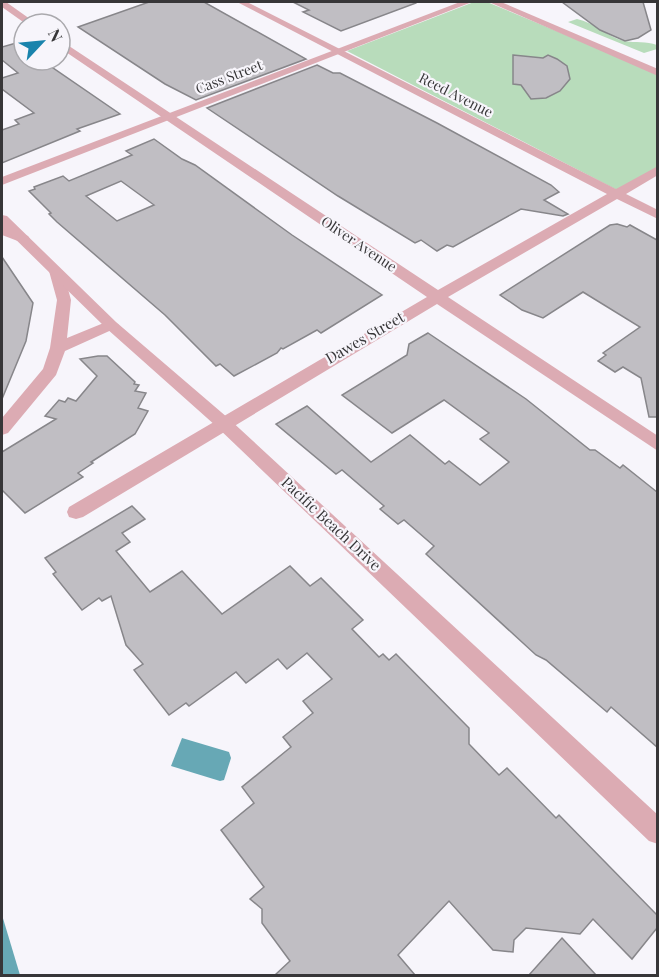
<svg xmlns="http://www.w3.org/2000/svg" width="659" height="977" viewBox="0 0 659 977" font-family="'Playfair Display',serif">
<rect width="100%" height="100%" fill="#f7f5fb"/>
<g fill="#b8dcbb">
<polygon points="474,2 487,2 657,73 657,170 619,191 347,51"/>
<path d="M 577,19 C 594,22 607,37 624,41 C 636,43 646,41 657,45 L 657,49 L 644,53 L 568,22 Z"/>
</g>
<g fill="#67a8b5">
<polygon points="182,738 229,752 231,758 224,780 220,781 171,766"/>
<polygon points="2,915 20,975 2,975"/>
</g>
<g fill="#c0bec3" stroke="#87868a" stroke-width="1.5" fill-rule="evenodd">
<polygon points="149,2 204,2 306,59 196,100 165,84 78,27"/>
<polygon points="293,2 416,2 416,3 341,31 303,12 309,10"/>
<polygon points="562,2 643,2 651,30 638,38 625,41 600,30"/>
<polygon points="16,43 24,48 24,60 38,60 50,66 120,114 77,129 80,131 2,163 2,130 19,124 15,120 34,113 2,89 2,78 18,73 2,60 2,47"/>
<polygon points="513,55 543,58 548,55 557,59 567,66 570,79 560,91 546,98 531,99 521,85 513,84"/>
<polygon points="317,65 333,73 340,73 437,123 551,185 559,192 544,200 568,214 563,216 521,209 453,247 447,245 437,251 421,240 415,243 338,196 207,108"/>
<path d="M 154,139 L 182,159 L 195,165 L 292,235 L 382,295 L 321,333 L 317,330 L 283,349 L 281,348 L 277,353 L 234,376 L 220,364 L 216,366 L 165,315 L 57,222 L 49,214 L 51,213 L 29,191 L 35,189 L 34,187 L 63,176 L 69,181 L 132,155 L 126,151 ZM 121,181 L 154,205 L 117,221 L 86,196 Z"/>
<polygon points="617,224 627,227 630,225 657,240 657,417 649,417 641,378 623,367 615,372 598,361 606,355 603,353 640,327 583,292 543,318 522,310 500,295 610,225"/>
<polygon points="2,257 33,303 26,341 2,399"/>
<polygon points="428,333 526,399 590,450 595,450 620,468 623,465 657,492 657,747 611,707 607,712 546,660 536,655 426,554 434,546 404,520 398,524 380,509 384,506 342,470 336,474 276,424 307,406 371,462 410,435 445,464 449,461 480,485 509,462 480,439 489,433 444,400 392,433 342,395 407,355 409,344"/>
<polygon points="98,356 107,356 135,382 134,384 139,385 135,391 146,393 138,408 148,411 135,434 91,462 93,463 78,473 83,477 25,513 2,490 2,452 56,419 45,416 59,400 65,402 68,398 76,401 97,376 80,359"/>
<polygon points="132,506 145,519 122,533 130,542 116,551 150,592 182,571 222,614 290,566 310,586 321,578 363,620 352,629 379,657 383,654 389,660 396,654 469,728 469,744 499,775 507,768 556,818 559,815 657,915 657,928 632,959 593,919 580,934 526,928 514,940 513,952 493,950 449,901 398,955 415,975 275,975 290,961 262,923 262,909 250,899 264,887 221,830 254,803 242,787 291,747 283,737 313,713 303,701 332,679 307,653 287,669 278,659 246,683 236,672 189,706 186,703 169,715 134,670 143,664 126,645 111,596 102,601 99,598 82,610 53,574 56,572 45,558"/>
<polygon points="562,938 596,975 529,975"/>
</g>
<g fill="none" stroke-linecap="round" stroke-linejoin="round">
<g fill="#dcabb3" fill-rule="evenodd">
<polygon points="2,2 6,2 37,24 26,24 2,7"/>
<polygon points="237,2 247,2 616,189 658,166 658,175 626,194 658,210 658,219 617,199 448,297 658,436 658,451 437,304 83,517 76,519 69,517 67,512 69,507 427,297 60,48 60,40 438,290 607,194"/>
<polygon points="489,2 501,2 658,69 658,76"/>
<polygon points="2,226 28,236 30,239 23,243 2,235"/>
<polygon points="56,267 63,271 71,300 67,338 111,320 119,325 116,328 65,351 56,375 8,433 2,435 2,418 43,369 50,348 57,300 49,271"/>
</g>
<g fill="#dcabb3" fill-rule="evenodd">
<polygon points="460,2 472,2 2,185 2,177"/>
<polygon points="2,215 7,216 116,322 228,418 658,815 658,844 649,841 216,426 106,328 2,226"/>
</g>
</g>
<g text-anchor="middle" stroke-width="4.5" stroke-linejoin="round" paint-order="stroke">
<g font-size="14" fill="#373638" stroke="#f7f5fb">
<text transform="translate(229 77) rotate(-21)" y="5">Cass Street</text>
<text transform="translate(456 95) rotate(27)" y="5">Reed Avenue</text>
<text transform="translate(359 244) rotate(34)" y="5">Oliver Avenue</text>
</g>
<g font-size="15" fill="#373638" stroke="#f7f5fb">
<text transform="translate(365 338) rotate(-30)" y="5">Dawes Street</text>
<text transform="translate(331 524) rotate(43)" y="5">Pacific Beach Drive</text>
</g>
</g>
<rect width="659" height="977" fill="none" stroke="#373638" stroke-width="6"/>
<g transform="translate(42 42) rotate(64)"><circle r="28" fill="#f7f5fb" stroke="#aaa9ad" stroke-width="1.5"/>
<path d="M0-4.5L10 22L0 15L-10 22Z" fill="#1983ac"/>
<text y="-9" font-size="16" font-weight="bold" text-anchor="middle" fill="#373638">N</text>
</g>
</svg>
